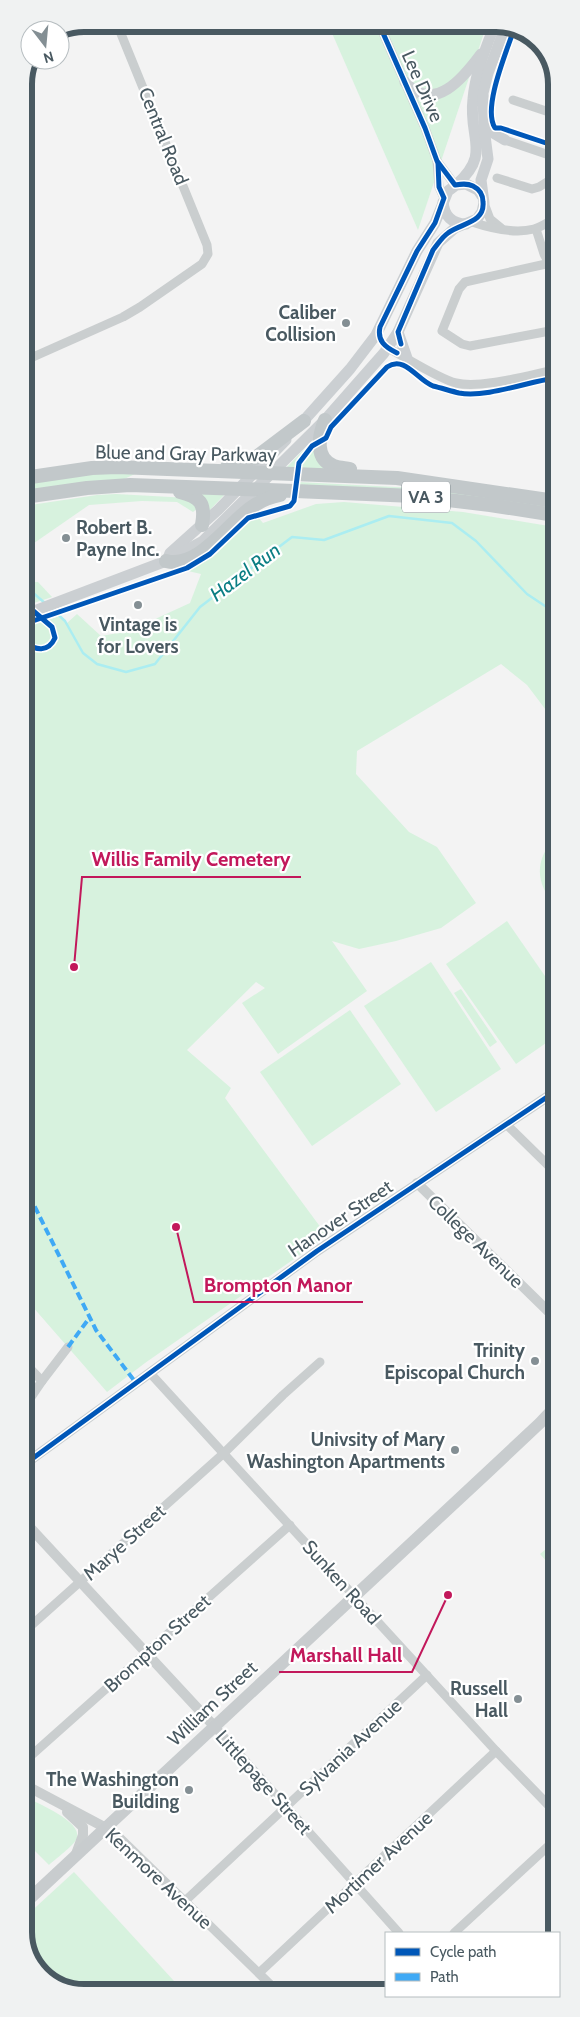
<svg xmlns="http://www.w3.org/2000/svg" width="580" height="2017" viewBox="0 0 580 2017" font-family="Cabin,sans-serif">
<rect width="100%" height="100%" fill="#f3f3f3"/>
<g fill="#d7f2de">
<polygon points="328,24 487,24 418,230"/>
<polygon points="314,439 329,470 287,467"/>
<polygon points="137,473 120,481 24,493 24,483 82,474"/>
<polygon points="298,482 454,490 555,506 555,512 297,486"/>
<polygon points="199,493 225,494 208,512"/>
<polygon points="116,494 189,498 199,507 193,512 177,502 142,501 89,505 24,550 24,506 97,495"/>
<polygon points="344,502 463,512 555,527 555,722 527,685 501,664 357,751 356,774 409,832 437,847 476,903 441,928 396,941 359,949 332,941 367,991 278,1054 242,1003 265,988 256,982 187,1050 231,1088 225,1098 327,1236 145,1363 107,1392 25,1298 24,627 48,618 50,619 60,616 67,623 77,614 101,636 129,631 190,603 201,574 188,571 217,553 251,518 257,516 263,523 316,504"/>
<polygon points="24,577 32,582 38,582 52,597 25,606 24,609"/>
<path d="M 556,837 L 556,864 L 554,869 L 556,874 L 556,906 C 535,884 534,859 556,837 Z"/>
<polygon points="507,921 556,992 556,1036 516,1064 446,964"/>
<polygon points="431,962 501,1069 436,1112 364,1006"/>
<polygon points="461,989 497,1042 490,1047 454,993"/>
<polygon points="350,1010 401,1084 312,1146 260,1072"/>
<polygon points="553,1543 556,1546 556,1572 540,1554"/>
<path d="M 25,1797 C 37,1803 82,1821 77,1838 C 74,1846 55,1859 49,1865 L 25,1841 Z"/>
<polygon points="74,1872 185,1993 80,1993 44,1978 25,1945 25,1917"/>
</g>
<g fill="none" stroke-linecap="round" stroke-linejoin="round">
<g stroke="#abedf1" stroke-width="2.5">
<polyline points="24,585 46,604"/>
<polyline points="52,609 65,621 83,653 97,664 126,672 155,664 200,607 292,537 324,540 389,516 452,523 476,541 527,594 545,606 555,604"/>
</g>
<g stroke="#cacecf" stroke-width="9">
<polyline points="379,24 425,128 437,161 455,185"/>
<polyline points="513,100 555,114"/>
<polyline points="505,140 555,157"/>
<polyline points="437,161 439,187 444,198"/>
<polyline points="497,178 532,189 539,187 555,177"/>
<polyline points="484,203 490,219 501,228"/>
<path d="M 472,222 C 490,228 515,234 534,229 C 541,227 549,222 555,218"/>
<polyline points="536,229 544,254 555,274"/>
<polyline points="555,262 465,282 459,289 442,331 462,344 470,346 555,330"/>
<path d="M 388,348 C 405,357 439,379 456,383 C 481,389 529,375 555,370"/>
<polyline points="24,361 123,317 140,307 202,264 208,254 207,245 117,24"/>
<polyline points="506,1124 556,1173"/>
<polyline points="25,1363 42,1381"/>
<polyline points="150,1373 496,1751 556,1813"/>
<polyline points="25,1406 42,1381 68,1347"/>
<polyline points="25,1631 224,1453 283,1395 320,1362"/>
<polyline points="214,1726 399,1933"/>
<polyline points="25,1761 290,1525"/>
<polyline points="106,1828 120,1838 279,1993"/>
<polyline points="185,1901 427,1675"/>
<polyline points="454,1933 556,1839"/>
<polyline points="259,1973 496,1751"/>
</g>
<g stroke="#cacecf" stroke-width="10">
<polyline points="417,1183 556,1319"/>
<polyline points="25,1464 317,1251 556,1091"/>
<polyline points="25,1522 214,1726"/>
<polyline points="25,1785 106,1828"/>
<polyline points="67,1812 83,1827 83,1835 76,1854"/>
</g>
<g stroke="#cbcfd2" stroke-width="11">
<path d="M 405,82 C 434,115 464,77 481,54"/>
<polyline points="484,122 490,131 505,140"/>
<path d="M 456,185 C 492,153 468,139 473,99 C 475,73 486,48 495,24"/>
<path d="M 443,202 C 444,216 452,224 466,224"/>
<polyline points="398,332 407,358"/>
<polyline points="298,427 350,369 376,335 417,251 435,223 448,191 456,185 466,184 478,190 482,196"/>
<polyline points="168,558 170,553 218,510 286,440"/>
<polyline points="24,615 166,561 203,541 325,420 384,353 398,332 438,243 455,228 477,219 482,212 484,203 481,180 488,159 484,128 483,93 488,73 506,25"/>
</g>
<path stroke="#c8ccce" stroke-width="12" d="M 25,1903 C 196,1743 369,1584 540,1423 L 556,1406"/>
<g stroke="#c2c8ca" stroke-width="14">
<path d="M 325,420 C 319,435 314,459 334,466 C 339,468 345,468 350,469"/>
<polyline points="227,467 255,458 304,421"/>
<polyline points="24,478 92,468 117,467 397,478 555,501"/>
<path d="M 180,492 C 200,497 206,503 202,525"/>
<polyline points="24,497 87,488 130,485 295,491 414,496 490,505 555,515"/>
<path d="M 166,561 C 198,570 228,523 252,507 C 260,501 270,497 280,495"/>
</g>
<g stroke="#3fa9f5" stroke-width="4" stroke-dasharray="8 4" stroke-linecap="butt">
<polyline points="24,1185 96,1330 136,1383"/>
<polyline points="68,1347 90,1317"/>
</g>
<g stroke="#fff" stroke-width="8">
<g id="cycleway">
<path d="M 379,24 L 425,128 L 437,161 L 455,185 C 461,184 467,183 473,186 C 479,189 483,195 483,202 C 485,223 461,223 448,233 C 442,237 438,244 433,250 L 398,332 L 401,344"/>
<path d="M 514,29 C 507,51 482,108 495,128 L 501,128 L 555,146"/>
<path d="M 397,353 C 385,347 377,341 380,327 L 417,251 L 435,223 L 444,198 L 439,187 L 438,163"/>
<path d="M 24,603 L 52,627 L 55,638 C 48,653 36,650 24,643"/>
<path d="M 24,624 L 187,568 L 210,554 L 248,518 L 290,506 L 294,501 L 299,463 L 312,446 L 326,438 L 331,427 L 387,367 C 405,355 417,380 433,386 C 441,388 451,391 459,393 C 486,398 527,382 555,378"/>
<polyline points="25,1464 317,1251 556,1091"/>
</g>
</g>
<use href="#cycleway" stroke="#0057b8" stroke-width="5"/>
</g>
<g fill="#848f94" stroke="#fff" stroke-width="2">
<circle cx="346" cy="323" r="5"/>
<circle cx="66" cy="538" r="5"/>
<circle cx="138" cy="605" r="5"/>
<circle cx="535" cy="1361" r="5"/>
<circle cx="455" cy="1450" r="5"/>
<circle cx="518" cy="1699" r="5"/>
<circle cx="189" cy="1790" r="5"/>
</g>
<g text-anchor="middle" stroke-width="4.5" stroke-linejoin="round" paint-order="stroke">
<rect fill="#fff" stroke="#808b90" stroke-width="1" x="402" y="481.5" width="48" height="31" rx="4"/>
<g font-size="18" font-weight="bold" fill="#495961">
<text x="426" y="503">VA 3</text>
</g>
<g font-size="19" fill="#495961" stroke="#fff">
<text transform="translate(423 86) rotate(66)" y="7">Lee Drive</text>
<text transform="translate(164 136) rotate(68)" y="7">Central Road</text>
<text transform="translate(186 453) rotate(1)" y="7">Blue and Gray Parkway</text>
<text transform="translate(340 1218) rotate(-34)" y="7">Hanover Street</text>
<text transform="translate(476 1241) rotate(44)" y="7">College Avenue</text>
<text transform="translate(124 1542) rotate(-42)" y="7">Marye Street</text>
<text transform="translate(342 1582) rotate(48)" y="7">Sunken Road</text>
<text transform="translate(157 1643) rotate(-42)" y="7">Brompton Street</text>
<text transform="translate(212 1703) rotate(-43)" y="7">William Street</text>
<text transform="translate(350 1747) rotate(-43)" y="7">Sylvania Avenue</text>
<text transform="translate(264 1782) rotate(48)" y="7">Littlepage Street</text>
<text transform="translate(378 1862) rotate(-43)" y="7">Mortimer Avenue</text>
<text transform="translate(159 1878) rotate(43)" y="7">Kenmore Avenue</text>
</g>
<g font-size="19" font-weight="bold" fill="#495961" stroke="#fff" text-anchor="end">
<text x="336" y="319">Caliber<tspan x="336" dy="22">Collision</tspan></text>
<text x="76" y="534" text-anchor="start">Robert B.<tspan x="76" dy="22">Payne Inc.</tspan></text>
<text x="138" y="631" text-anchor="middle">Vintage is<tspan x="138" dy="22">for Lovers</tspan></text>
<text x="525" y="1357">Trinity<tspan x="525" dy="22">Episcopal Church</tspan></text>
<text x="445" y="1446">Univsity of Mary<tspan x="445" dy="22">Washington Apartments</tspan></text>
<text x="508" y="1695">Russell<tspan x="508" dy="22">Hall</tspan></text>
<text x="179" y="1786">The Washington<tspan x="179" dy="22">Building</tspan></text>
</g>
<g font-size="20" font-style="italic" fill="#0a7e84" stroke="#fff">
<text transform="translate(245 572) rotate(-37)" y="7">Hazel Run</text>
</g>
</g>
<path d="M0 0H580V2017H0ZM84 32H496A52 52 0 0 1 548 84V1932A52 52 0 0 1 496 1984H84A52 52 0 0 1 32 1932V84A52 52 0 0 1 84 32Z" fill="#f0f2f2" fill-rule="evenodd"/>
<path fill="none" stroke="#495961" stroke-width="6" d="M84 32H496A52 52 0 0 1 548 84V1932A52 52 0 0 1 496 1984H84A52 52 0 0 1 32 1932V84A52 52 0 0 1 84 32Z"/>
<path fill="none" stroke="#c2185b" stroke-width="2" d="M74 967L82 877H301M176 1227L194 1302H363M448 1595L412 1672H279"/>
<g fill="#c2185b" stroke="#fff" stroke-width="2">
<circle cx="74" cy="967" r="5"/>
<circle cx="176" cy="1227" r="5"/>
<circle cx="448" cy="1595" r="5"/>
</g>
<g font-size="20" text-anchor="middle" font-weight="bold" fill="#c2185b" stroke="#fff" stroke-width="4.5" stroke-linejoin="round" paint-order="stroke">
<text x="191" y="866">Willis Family Cemetery</text>
<text x="278" y="1292">Brompton Manor</text>
<text x="346" y="1662">Marshall Hall</text>
</g>
<rect x="385" y="1932" width="175" height="65" fill="#ffffff" stroke="#b6bdc0"/>
<rect x="395" y="1948" width="25" height="8" fill="#0057b8" stroke="#b6bdc0"/>
<text x="430" y="1957" font-size="15" fill="#495961">Cycle path</text>
<rect x="395" y="1973" width="25" height="8" fill="#3fa9f5" stroke="#b6bdc0"/>
<text x="430" y="1982" font-size="15" fill="#495961">Path</text>
<g transform="translate(45 45) rotate(164)"><circle r="24" fill="#ffffff" stroke="#b6bdc0"/>
<path d="M0-4L9 19L0 12L-9 19Z" fill="#848f94"/>
<text y="-8" font-size="14" font-weight="bold" text-anchor="middle" fill="#495961">N</text>
</g>
</svg>
